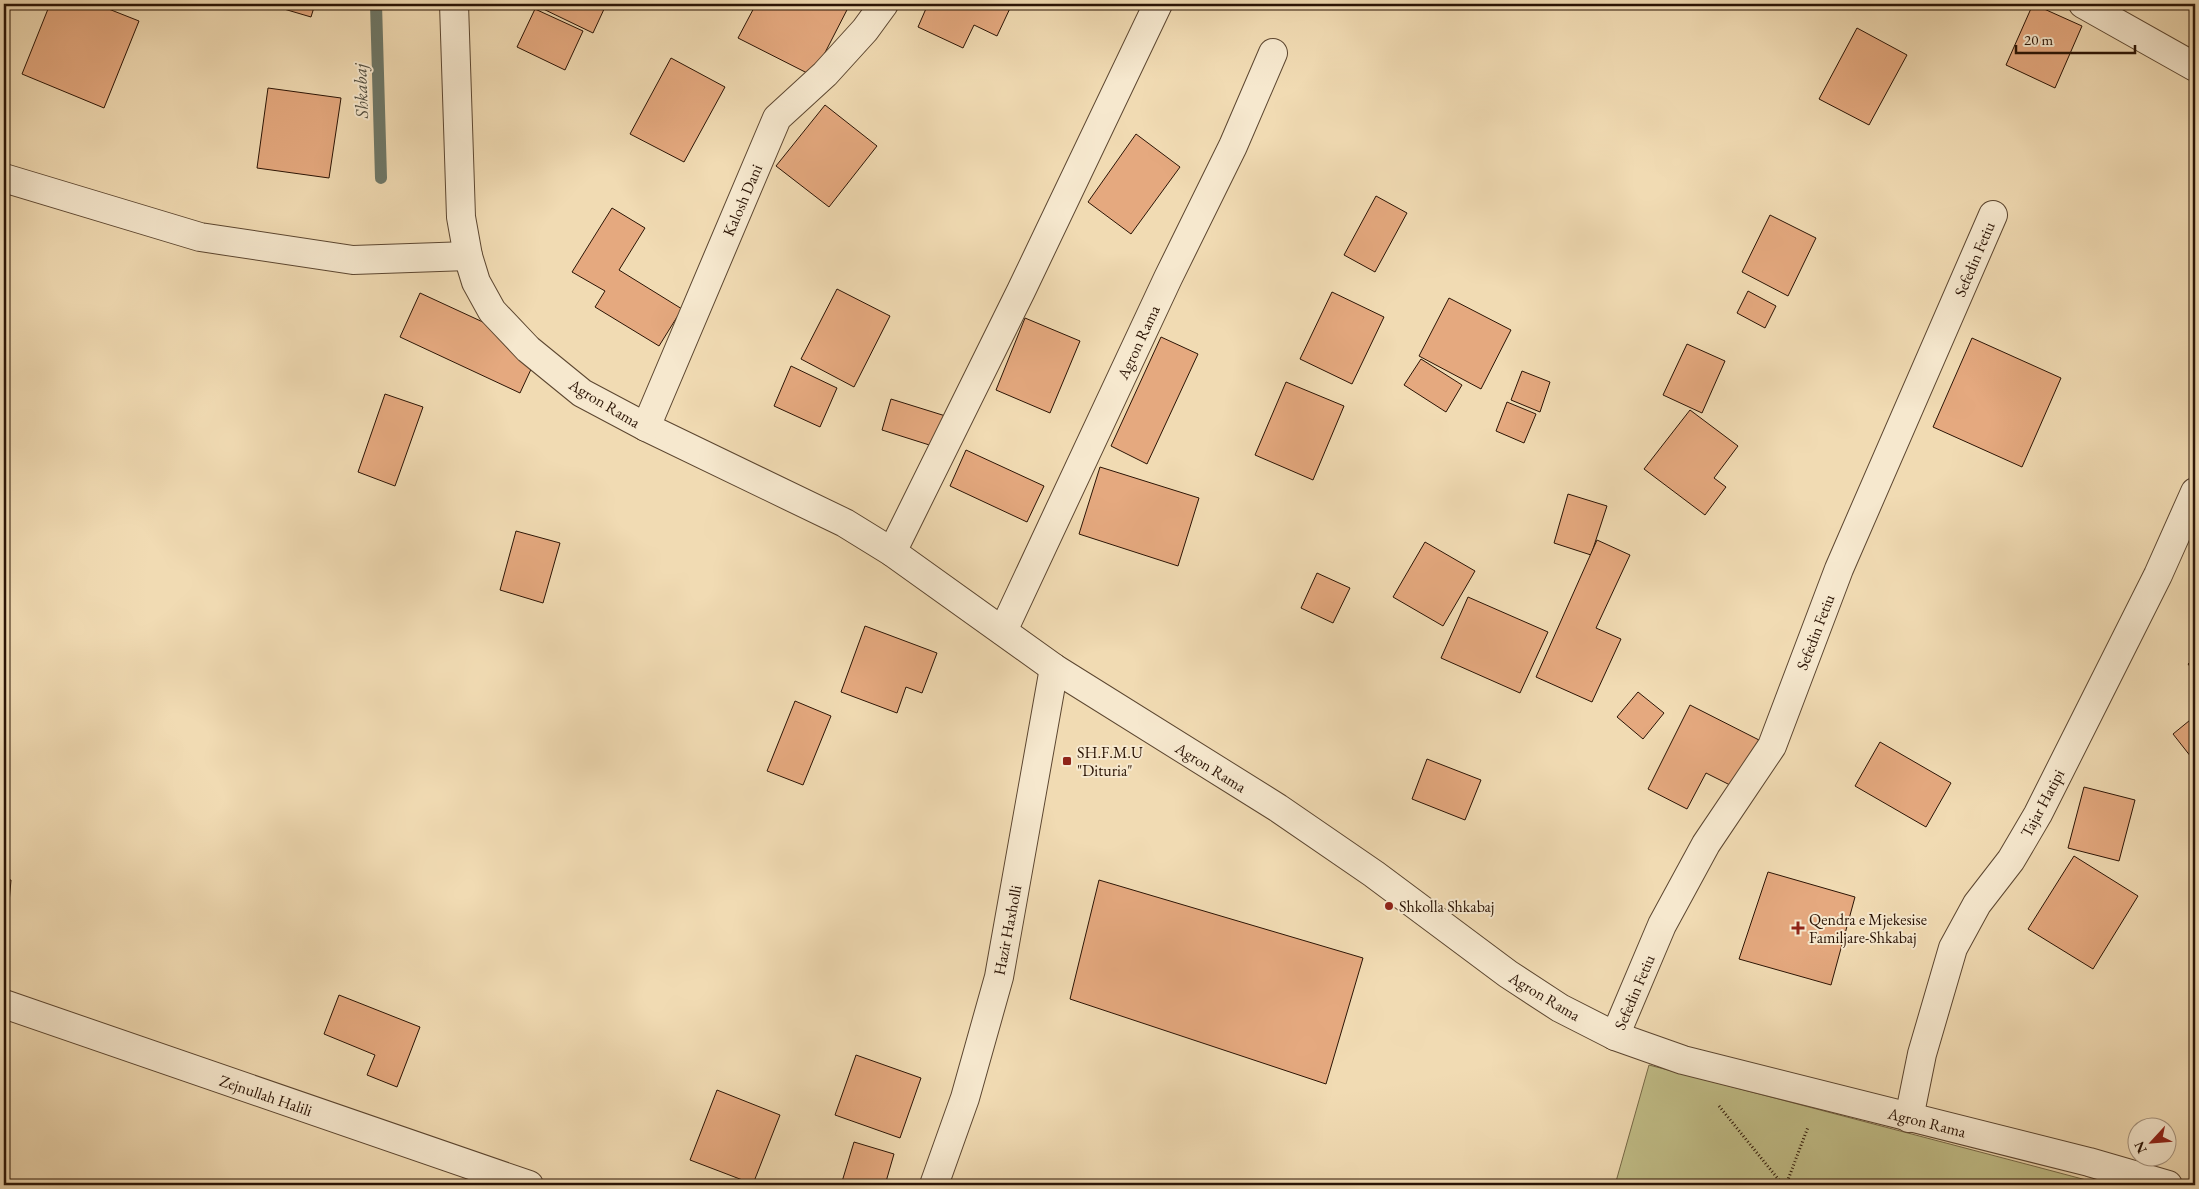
<svg xmlns="http://www.w3.org/2000/svg" width="2199" height="1189" viewBox="0 0 2199 1189" font-family="'EB Garamond',serif">
<rect width="100%" height="100%" fill="#f1dbb3"/>
<filter id="stains"><feTurbulence type="fractalNoise" baseFrequency=".004" numOctaves="4"/><feColorMatrix values="0 0 0 0 .2 0 0 0 0 .09 0 0 0 0 .02 0 0 0 .5 -.17"/></filter>
<radialGradient id="worn" r=".72"><stop offset=".6" stop-color="#630" stop-opacity="0"/><stop offset="1" stop-color="#630" stop-opacity=".3"/></radialGradient>
<polygon fill="#c1be88" stroke="#766946" points="1649,1065 2041,1168 2105,1185 1615,1185"/>
<g fill="none" stroke-linecap="round" stroke-linejoin="round">
<polyline stroke="#6e7868" stroke-width="12" points="376,4 381,178"/>
</g>
<g fill="#e5a97f" stroke="#2b1405">
<polygon points="50,4 96,4 139,21 104,108 22,74"/>
<polygon points="267,4 315,4 311,17"/>
<polygon points="538,4 597,4 605,7 593,33 537,6"/>
<polygon points="756,4 850,4 813,76 738,38"/>
<polygon points="928,4 1012,4 997,36 974,25 963,48 918,27"/>
<polygon points="2033,4 2082,26 2055,88 2006,65"/>
<polygon points="2162,4 2195,4 2195,9"/>
<polygon points="535,9 583,31 565,70 517,47"/>
<polygon points="1857,28 1907,55 1869,125 1819,99"/>
<polygon points="671,58 725,87 684,162 630,134"/>
<polygon points="268,88 341,98 329,178 257,168"/>
<polygon points="825,105 877,146 829,207 776,166"/>
<polygon points="1136,134 1180,167 1131,234 1088,202"/>
<polygon points="1376,196 1407,213 1375,272 1344,255"/>
<polygon points="612,208 645,228 619,270 682,309 659,346 595,307 605,291 572,272"/>
<polygon points="1770,215 1816,238 1788,296 1742,272"/>
<polygon points="837,289 890,316 854,387 801,359"/>
<polygon points="1748,291 1776,306 1765,328 1737,313"/>
<polygon points="1332,292 1384,317 1352,384 1300,359"/>
<polygon points="420,293 511,335 533,365 520,393 400,337"/>
<polygon points="1449,298 1511,330 1481,389 1419,356"/>
<polygon points="1025,318 1080,341 1050,413 996,390"/>
<polygon points="1161,337 1198,354 1147,464 1111,446"/>
<polygon points="1972,338 2061,378 2022,467 1933,427"/>
<polygon points="1687,344 1725,361 1702,413 1663,395"/>
<polygon points="1421,359 1462,385 1446,412 1404,385"/>
<polygon points="791,366 837,388 820,427 774,406"/>
<polygon points="1522,371 1550,382 1540,412 1511,400"/>
<polygon points="1286,382 1344,406 1313,480 1255,455"/>
<polygon points="385,394 423,407 395,486 358,472"/>
<polygon points="891,399 952,418 942,449 882,430"/>
<polygon points="1507,402 1536,414 1524,443 1496,431"/>
<polygon points="1690,410 1738,446 1714,478 1726,487 1705,515 1644,469"/>
<polygon points="966,450 1044,486 1027,522 950,486"/>
<polygon points="1100,467 1199,498 1178,566 1079,534"/>
<polygon points="1568,494 1607,506 1591,555 1554,543"/>
<polygon points="516,531 560,543 543,603 500,590"/>
<polygon points="1597,540 1630,555 1596,628 1621,639 1592,702 1536,677"/>
<polygon points="1425,542 1475,571 1443,626 1393,597"/>
<polygon points="1317,573 1350,588 1333,623 1301,608"/>
<polygon points="1468,597 1548,632 1520,693 1441,658"/>
<polygon points="865,626 937,653 922,693 906,687 897,713 841,692"/>
<polygon points="2195,658 2195,673 2188,664"/>
<polygon points="1638,692 1664,713 1643,739 1617,717"/>
<polygon points="795,701 831,716 803,785 767,771"/>
<polygon points="1690,705 1759,740 1734,787 1706,773 1687,809 1648,789"/>
<polygon points="2195,716 2195,762 2173,734"/>
<polygon points="1880,742 1951,783 1926,827 1855,786"/>
<polygon points="1427,759 1481,780 1465,820 1412,799"/>
<polygon points="2084,787 2135,800 2119,861 2068,848"/>
<polygon points="2074,856 2138,896 2093,969 2028,929"/>
<polygon points="1768,872 1855,897 1831,985 1739,959"/>
<polygon points="4,879 11,880 6,939 4,939"/>
<polygon points="1099,880 1363,958 1326,1084 1070,999"/>
<polygon points="339,995 420,1027 397,1087 367,1075 375,1055 324,1034"/>
<polygon points="856,1055 921,1078 900,1138 835,1115"/>
<polygon points="717,1090 780,1115 753,1184 690,1160"/>
<polygon points="854,1142 894,1154 885,1185 841,1185"/>
</g>
<g fill="none" stroke-linecap="round" stroke-linejoin="round">
<g stroke="#5c4630" stroke-width="30">
<g id="minor">
<polyline points="454,4 461,217 468,256 476,282 492,311 528,349 582,393 646,427 845,523 892,552 1054,668 1278,808 1374,874 1508,974 1560,1008 1615,1036 1683,1060 2089,1162 2168,1185"/>
<polyline points="2083,4 2195,67"/>
<polyline points="4,178 200,237 353,260 468,256"/>
<polyline points="646,427 777,118 825,74 865,30 884,4"/>
<polyline points="892,552 1021,291 1158,4"/>
<polyline points="1003,631 1168,278 1233,146 1273,53"/>
<polyline points="4,1004 529,1185"/>
<polyline points="1615,1036 1662,925 1706,844 1772,746 1839,569 1993,215"/>
<polyline points="1909,1118 1922,1054 1953,948 1977,904 2011,860 2038,814 2158,575 2195,492"/>
<polyline points="934,1185 965,1098 999,977 1054,668"/>
</g>
</g>
<g stroke="#2b1405" stroke-width="3" stroke-dasharray="1 2.5" stroke-linecap="butt">
<polyline points="1719,1106 1783,1185"/>
<polyline points="1786,1185 1808,1127"/>
</g>
<use href="#minor" stroke="#f6e8ce" stroke-width="28"/>
</g>
<g fill="#8f2418" stroke="#f6e8ce" stroke-width="2">
<rect x="1062" y="756" width="10" height="10" rx="2.5"/>
<circle cx="1389" cy="906" r="5"/>
<path d="M1795.5 920.5h5v5h5v5h-5v5h-5v-5h-5v-5h5z"/>
</g>
<g text-anchor="middle" stroke-width="4" stroke-linejoin="round" paint-order="stroke">
<g font-size="16" fill="#2b1405" stroke="#f6e8ce">
<text transform="translate(742 200) rotate(-67)" y="6">Kalosh Dani</text>
<text transform="translate(1974 259) rotate(-67)" y="6">Sefedin Fetiu</text>
<text transform="translate(1138 342) rotate(-65)" y="6">Agron Rama</text>
<text transform="translate(605 403) rotate(31)" y="6">Agron Rama</text>
<text transform="translate(1815 632) rotate(-69)" y="6">Sefedin Fetiu</text>
<text transform="translate(1211 767) rotate(32)" y="6">Agron Rama</text>
<text transform="translate(2042 803) rotate(-62)" y="6">Tajar Hatipi</text>
<text transform="translate(1007 930) rotate(-79)" y="6">Hazir Haxholli</text>
<text transform="translate(1634 992) rotate(-67)" y="6">Sefedin Fetiu</text>
<text transform="translate(1545 996) rotate(31)" y="6">Agron Rama</text>
<text transform="translate(266 1095) rotate(19)" y="6">Zejnullah Halili</text>
<text transform="translate(1927 1122) rotate(14)" y="6">Agron Rama</text>
</g>
<g font-size="16" fill="#2b1405" stroke="#f6e8ce" text-anchor="start">
<text x="1077" y="758">SH.F.M.U<tspan x="1077" dy="18">"Dituria"</tspan></text>
<text x="1399" y="912">Shkolla Shkabaj</text>
<text x="1809" y="925">Qendra e Mjekesise<tspan x="1809" dy="18">Familjare-Shkabaj</tspan></text>
</g>
<g font-size="18" font-style="italic" fill="#524e3f" stroke="#f6e8ce">
<text transform="translate(361 91) rotate(-92)" y="6">Shkabaj</text>
</g>
</g>
<rect width="2199" height="1189" fill="none" stroke="#f1dbb3" stroke-width="20"/>
<rect x="5" y="5" width="2189" height="1179" fill="none" stroke="#2b1405" stroke-width="2.5"/>
<rect x="10" y="10" width="2179" height="1169" fill="none" stroke="#2b1405"/>
<g transform="translate(2152 1142) rotate(244)"><circle r="24" fill="#f6e8ce" stroke="#a5937e"/>
<path d="M0-4L9 19L0 12L-9 19Z" fill="#8f2418"/>
<text y="-8" font-size="14" font-weight="bold" text-anchor="middle" fill="#2b1405">N</text>
</g>
<path d="M2016 45v8h119v-8" fill="none" stroke="#2b1405" stroke-width="2.5"/>
<text x="2024" y="45" font-size="15" fill="#2b1405" stroke="#f6e8ce" stroke-width="4" paint-order="stroke">20 m</text>
<rect width="100%" height="100%" filter="url(#stains)"/>
<rect width="100%" height="100%" fill="url(#worn)"/>
</svg>
